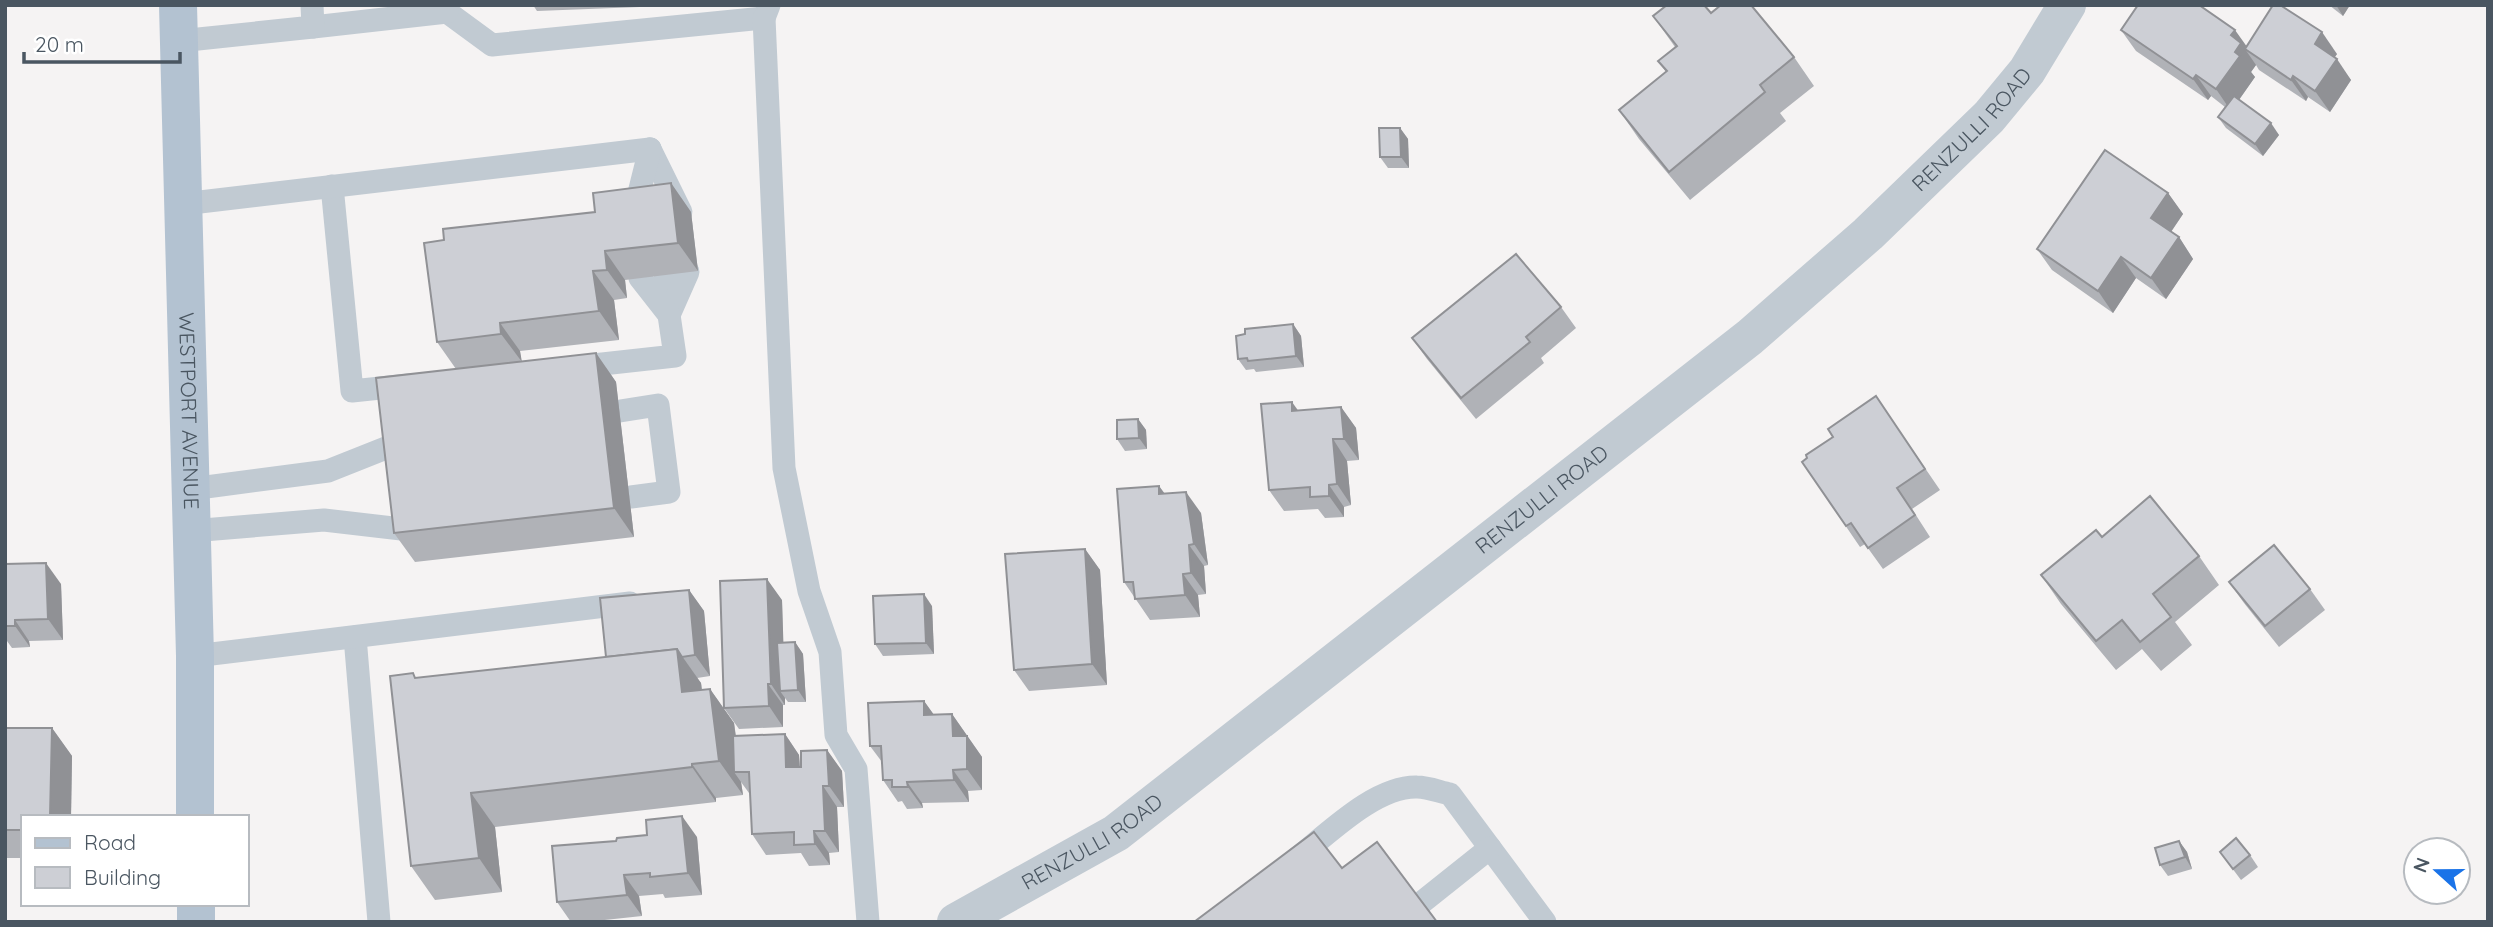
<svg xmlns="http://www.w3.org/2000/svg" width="2493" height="927" viewBox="0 0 2493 927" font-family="Quicksand,sans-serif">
<rect width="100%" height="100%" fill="#f5f3f3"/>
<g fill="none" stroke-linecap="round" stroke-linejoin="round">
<g stroke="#c1cad2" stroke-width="23">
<polyline points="447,12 492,45 764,18 769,5"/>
<polyline points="764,18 784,468 809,591 830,652 836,735 856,769 868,922"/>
<polyline points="313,27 447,12 446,5"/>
<polyline points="179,41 313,27 312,5"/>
<polyline points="650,149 681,212"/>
<polyline points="332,186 352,391 409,385"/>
<polyline points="183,204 650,149"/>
<polyline points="633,217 650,149"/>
<polyline points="665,276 669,312"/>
<polyline points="669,315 688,272"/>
<polyline points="575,367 675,356 669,315 640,278"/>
<polyline points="620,411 658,405 669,492 631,497"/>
<polyline points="191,489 328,471 401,442"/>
<polyline points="191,531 324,520 410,530"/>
<polyline points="355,637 379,922"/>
<polyline points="195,656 630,603"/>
<path d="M 1296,859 C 1328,834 1375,786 1417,787 C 1428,787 1440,792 1450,794 L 1545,922"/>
<polyline points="1421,903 1490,848"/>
</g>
<path stroke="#c1cad2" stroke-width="38" id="s1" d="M 956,922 L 1116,833 L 1750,337 L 1868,234 L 1989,117 L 2027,71 L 2067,5"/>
<g stroke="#b3c2d1" stroke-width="38">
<path id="s2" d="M 178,5 L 195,656 L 195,817"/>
<polyline points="196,904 196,922"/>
</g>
</g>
<g fill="#b0b2b7">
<polygon points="533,5 691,5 537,11"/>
<polygon points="2329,5 2350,5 2343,16"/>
<polygon points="1711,13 1794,57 1814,86 1780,113 1786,121 1690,200 1639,139 1619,110 1666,72 1658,61 1675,47 1653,16"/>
<polygon points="2121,30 2247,46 2337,54 2334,58 2351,80 2330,112 2308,97 2306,101 2259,70 2256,65 2251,72 2255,77 2239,100 2279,135 2263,156 2226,128 2218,117 2225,107 2211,96 2208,100 2136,51"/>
<polygon points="1400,128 1408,139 1409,168 1388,168 1380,157"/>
<polygon points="671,183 691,212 698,271 625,280 627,298 614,300 619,340 520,351 521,362 596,353 616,382 634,537 415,562 394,533 456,369 437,342 444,240 595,212"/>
<polygon points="2168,193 2183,214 2171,232 2179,237 2193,259 2166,299 2136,278 2113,313 2052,270 2037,249"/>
<polygon points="1561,307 1576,328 1541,358 1544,363 1476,419 1427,359 1412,338"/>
<polygon points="1293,324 1301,336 1304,367 1256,372 1254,369 1246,370 1238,359 1245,334"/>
<polygon points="1341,407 1356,428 1359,460 1347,461 1351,505 1344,507 1344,517 1325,518 1318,509 1284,511 1269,490 1298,411"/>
<polygon points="1890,417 1940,490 1912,509 1930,537 1883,569 1865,544 1860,547 1802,462"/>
<polygon points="1138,419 1146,430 1147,449 1125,451 1117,439"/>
<polygon points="1159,486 1165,494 1201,513 1208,565 1204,566 1206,594 1198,595 1200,617 1150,620 1124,582"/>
<polygon points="2102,537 2199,556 2219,585 2175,622 2192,645 2161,671 2142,649 2116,670 2061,604 2041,575"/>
<polygon points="1085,549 1100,570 1107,685 1029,691 1014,670"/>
<polygon points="5,564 61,584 63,640 29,641 30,647 12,648 7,641 5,641"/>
<polygon points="2229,582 2310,589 2325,610 2279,647 2244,603"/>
<polygon points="689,590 704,611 710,676 697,678 701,683 702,690 710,689 734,723 736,736 785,734 799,755 800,767 827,750 842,771 844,807 837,807 839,852 829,853 830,865 809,866 801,853 766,855 752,834 750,793 749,793 741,782 743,795 716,798 716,802 495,827 502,892 435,900 411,866 417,678 606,657"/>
<polygon points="782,600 783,643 795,642 803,654 806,702 788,702 785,698 785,705 783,705 783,727 739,729 724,708"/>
<polygon points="932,606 934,654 883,656 875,644"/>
<polygon points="924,701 934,715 952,714 982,757 982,790 968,791 969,802 922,803 923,808 907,809 902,801 898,802 883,780 882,762 870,746"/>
<polygon points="5,728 52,728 72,756 71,817 23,817 23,858 5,858"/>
<polygon points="697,837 702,895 665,898 663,894 639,896 642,916 586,922 571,922 557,902"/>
<polygon points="2179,841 2187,852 2192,869 2168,876 2160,865"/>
<polygon points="2220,852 2250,855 2258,867 2241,880"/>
</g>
<g fill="#909195">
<polygon points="2336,5 2350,5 2343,16"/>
<polygon points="2235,30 2250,51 2245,49 2256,65 2251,72 2255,77 2231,111 2216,89 2235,52 2231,35"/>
<polygon points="2322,32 2337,54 2329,65 2315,44"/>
<polygon points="2337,59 2351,80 2330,112 2315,91"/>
<polygon points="2196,75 2211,96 2208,100 2193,79"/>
<polygon points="2293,76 2308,97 2306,101 2291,80"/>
<polygon points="2271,123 2279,135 2263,156 2255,144"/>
<polygon points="1400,128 1408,139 1409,168 1401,157"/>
<polygon points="671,183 691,212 698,271 678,243"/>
<polygon points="2168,193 2183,214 2166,239 2151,218"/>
<polygon points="2179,237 2193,259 2166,299 2151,278"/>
<polygon points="605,251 625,280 627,298 607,270"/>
<polygon points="2121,257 2136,278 2113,313 2098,291"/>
<polygon points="593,271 614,300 619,340 599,311"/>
<polygon points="500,323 520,351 522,362 501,334"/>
<polygon points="1293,324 1301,336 1304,367 1296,356"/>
<polygon points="596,353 616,382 634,537 614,508"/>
<polygon points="1292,402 1307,423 1292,411"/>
<polygon points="1341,407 1356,428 1359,460 1344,439"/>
<polygon points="1138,419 1146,430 1147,449 1139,438"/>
<polygon points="1333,439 1347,461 1351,505 1337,484"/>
<polygon points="1329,485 1344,507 1344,517 1329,496"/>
<polygon points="1159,486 1174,507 1159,494"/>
<polygon points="1186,492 1201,513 1208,565 1194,544"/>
<polygon points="1189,545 1204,566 1206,594 1191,573"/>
<polygon points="1085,549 1100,570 1107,685 1092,664"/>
<polygon points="46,563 61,584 63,640 48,619"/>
<polygon points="1183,574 1198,595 1200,617 1185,595"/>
<polygon points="767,579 782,600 785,691 780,691 785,698 785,705 771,684"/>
<polygon points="689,590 704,611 710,676 695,655"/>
<polygon points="924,594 932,606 934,654 926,643"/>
<polygon points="15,620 29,641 30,647 15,626"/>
<polygon points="795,642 803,654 806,702 798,690"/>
<polygon points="677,649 701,683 706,726 682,692"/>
<polygon points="768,684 783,705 783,727 769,706"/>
<polygon points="710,689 734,723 740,772 734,772 741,782 743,795 719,761"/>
<polygon points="924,701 939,722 924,715"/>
<polygon points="952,714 982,757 982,790 967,769 953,736"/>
<polygon points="52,728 72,756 71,817 50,817"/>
<polygon points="785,734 799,755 801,788 786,767"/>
<polygon points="827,750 842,771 844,807 829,786"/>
<polygon points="692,764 716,798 716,802 692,767"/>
<polygon points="953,770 968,791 969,802 954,780"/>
<polygon points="907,782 922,803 923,808 908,787"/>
<polygon points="823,786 837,807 839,852 825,831"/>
<polygon points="471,793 495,827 502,892 479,858"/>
<polygon points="682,816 697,837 702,895 688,873"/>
<polygon points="814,831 829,853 830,865 815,844"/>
<polygon points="2179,841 2187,852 2192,869 2185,857"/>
<polygon points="624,875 639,896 642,916 627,895"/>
</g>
<g fill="#cdcfd5" stroke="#909195" stroke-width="2">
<polygon points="1667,5 1704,5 1711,13 1721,5 1751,5 1794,57 1760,85 1765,92 1669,172 1619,110 1667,71 1658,61 1677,46 1653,16"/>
<polygon points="2138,5 2199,5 2235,30 2231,35 2241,43 2235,52 2240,56 2216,89 2196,75 2193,79 2121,30"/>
<polygon points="2273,5 2280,5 2322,32 2315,44 2337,59 2315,91 2293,76 2291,80 2245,49"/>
<polygon points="2234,96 2271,123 2255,144 2218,117"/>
<polygon points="1379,128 1400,128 1401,157 1380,157"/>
<polygon points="2105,150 2168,193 2151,218 2179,237 2151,278 2121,257 2098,291 2037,249"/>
<polygon points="671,183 678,243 605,251 607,270 593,271 599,311 500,323 501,334 437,342 424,243 444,240 443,229 595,212 593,193"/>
<polygon points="1516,254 1561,307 1526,337 1530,342 1461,398 1412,338"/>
<polygon points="1293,324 1296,356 1248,361 1247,358 1238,359 1236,336 1245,334 1245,329"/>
<polygon points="596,353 614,508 394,533 376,378"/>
<polygon points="1876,396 1925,469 1897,488 1915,515 1868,548 1851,523 1846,526 1802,462 1807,458 1806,455 1833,437 1828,429"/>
<polygon points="1292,402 1292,411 1341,407 1344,439 1333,439 1337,484 1329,485 1329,496 1310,497 1310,487 1269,490 1261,404"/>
<polygon points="1138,419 1139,438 1117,439 1117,420"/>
<polygon points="1159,486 1159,494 1186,492 1194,544 1189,545 1191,573 1183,574 1185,595 1135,599 1133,582 1124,582 1117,489"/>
<polygon points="2150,496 2199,556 2153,594 2171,617 2140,642 2122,620 2096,641 2041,575 2096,530 2102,537"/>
<polygon points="2274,545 2310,589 2265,626 2229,582"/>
<polygon points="1085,549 1092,664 1014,670 1005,554"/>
<polygon points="46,563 48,619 15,620 15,626 5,626 5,564"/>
<polygon points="767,579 771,684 768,684 769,706 724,708 720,581"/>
<polygon points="689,590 695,655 682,657 677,649 606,657 600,598"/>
<polygon points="924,594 926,643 875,644 873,596"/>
<polygon points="795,642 798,690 780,691 777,643"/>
<polygon points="677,649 682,692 710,689 719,761 692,764 692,767 471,793 479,858 411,866 390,676 413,673 415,678"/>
<polygon points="924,701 924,715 952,714 953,736 967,736 967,769 953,770 954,780 907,782 908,787 892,787 892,780 883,780 881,746 870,746 868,703"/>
<polygon points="5,728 52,728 50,817 23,817 23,830 5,830"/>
<polygon points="785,734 786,767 801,767 801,751 827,750 829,786 823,786 825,831 814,831 815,844 794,845 794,832 752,834 749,772 734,772 733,736"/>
<polygon points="682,816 688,873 650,877 650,873 624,875 627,895 557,902 552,846 616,841 617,838 647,835 646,820"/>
<polygon points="1314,832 1342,868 1377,842 1437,922 1194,922"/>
<polygon points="2236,838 2250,855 2233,869 2220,852"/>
<polygon points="2179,841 2185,857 2160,865 2155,848"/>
</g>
<g text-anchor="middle" stroke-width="6" stroke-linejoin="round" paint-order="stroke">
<g font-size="21" fill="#4a5661" stroke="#fff">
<text dy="7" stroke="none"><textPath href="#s1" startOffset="1292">RENZULLI ROAD</textPath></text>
<text dy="7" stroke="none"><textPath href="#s2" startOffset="406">WESTPORT AVENUE</textPath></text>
<text dy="7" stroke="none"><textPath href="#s1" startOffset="724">RENZULLI ROAD</textPath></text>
<text dy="7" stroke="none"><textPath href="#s1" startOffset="158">RENZULLI ROAD</textPath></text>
</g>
</g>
<rect width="2493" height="927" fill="none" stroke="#4a5661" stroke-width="14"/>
<rect x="21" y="815" width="228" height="91" fill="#ffffff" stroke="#b7bbc0" stroke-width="2"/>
<rect x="35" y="838" width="35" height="10" fill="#b3c2d1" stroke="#b7bbc0" stroke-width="2"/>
<text x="84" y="850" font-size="21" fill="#4a5661">Road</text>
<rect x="35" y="867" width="35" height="21" fill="#cdcfd5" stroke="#b7bbc0" stroke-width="2"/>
<text x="84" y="885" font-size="21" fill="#4a5661">Building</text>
<g transform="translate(2437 871) rotate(291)"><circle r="33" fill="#ffffff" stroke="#b7bbc0" stroke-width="2"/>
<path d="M0-5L12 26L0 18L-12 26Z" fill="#1a73e8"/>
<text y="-10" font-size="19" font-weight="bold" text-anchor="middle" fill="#4a5661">N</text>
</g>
<path d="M24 52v10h156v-10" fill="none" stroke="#4a5661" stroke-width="3.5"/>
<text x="35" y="52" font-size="21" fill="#4a5661" stroke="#ffffff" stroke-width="5" paint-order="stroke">20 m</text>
</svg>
